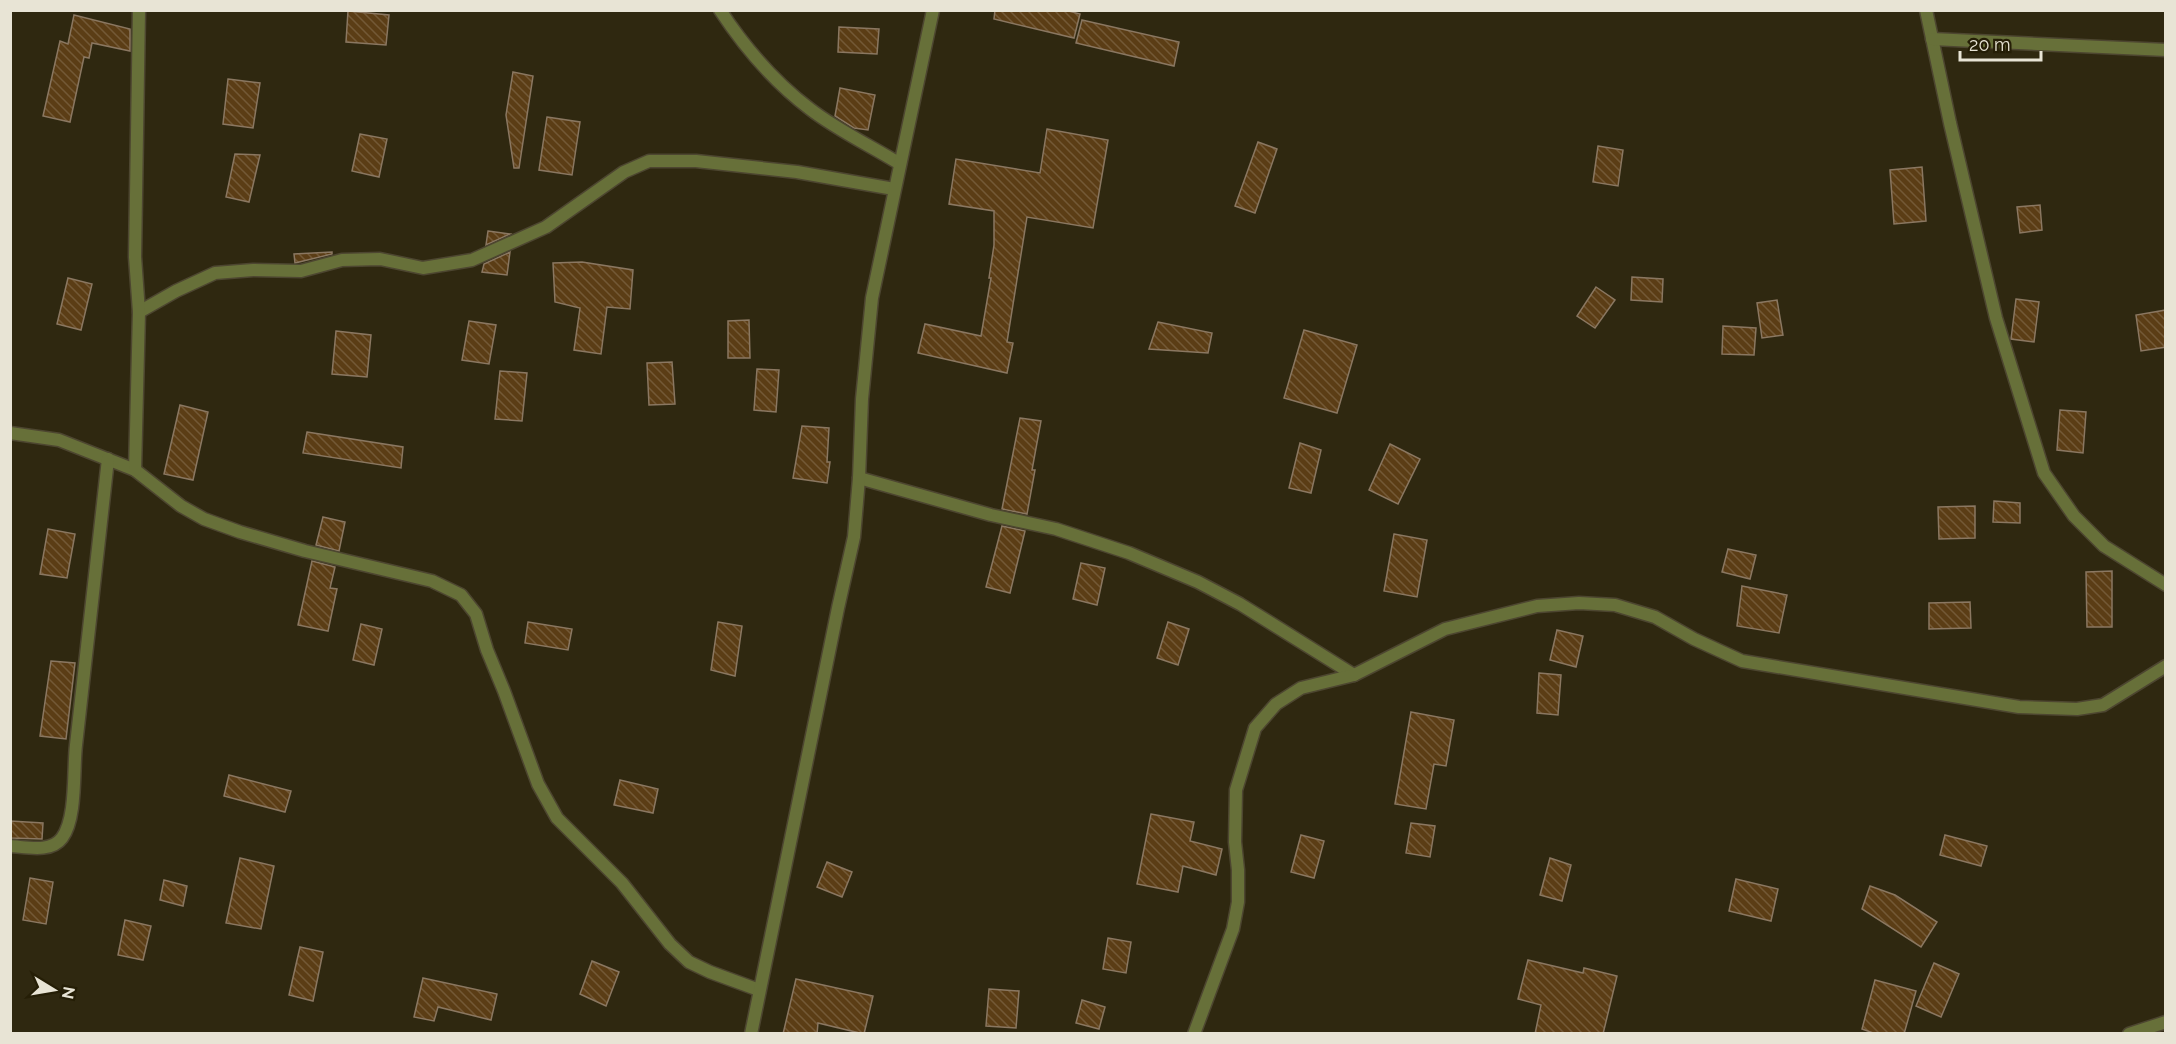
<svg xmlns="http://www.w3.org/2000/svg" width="2176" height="1044" viewBox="0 0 2176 1044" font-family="Raleway,sans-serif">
<defs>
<pattern id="building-back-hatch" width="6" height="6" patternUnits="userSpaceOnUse" patternTransform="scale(1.5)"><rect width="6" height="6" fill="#5b3d15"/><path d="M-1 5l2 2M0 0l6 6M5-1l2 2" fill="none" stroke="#735936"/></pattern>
</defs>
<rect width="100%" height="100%" fill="#2f2810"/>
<g fill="url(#building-back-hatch)" stroke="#8a7761" stroke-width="1.5">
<polygon points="995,10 1065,10 1080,14 1074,38 994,19"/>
<polygon points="348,11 389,15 386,45 346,42"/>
<polygon points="74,15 130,29 130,51 92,43 89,58 84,57 70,122 43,116 60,41 68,44"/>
<polygon points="1082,20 1179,42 1174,66 1076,43"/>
<polygon points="839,27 879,29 877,54 838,52"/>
<polygon points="513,72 533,76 519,168 514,168 506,115"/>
<polygon points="228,79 260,83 253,128 223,124"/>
<polygon points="840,88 875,95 868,130 854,128 835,116"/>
<polygon points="547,117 580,122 572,175 539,170"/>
<polygon points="1047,129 1108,140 1093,228 1027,217 1007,342 1013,343 1007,373 918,353 925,324 981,336 991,278 989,278 994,245 994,211 949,204 956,159 1040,173"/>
<polygon points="360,134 387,139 379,177 352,171"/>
<polygon points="1258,142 1277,149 1255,213 1235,206"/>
<polygon points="1598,146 1623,150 1618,186 1593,182"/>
<polygon points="235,154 260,155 249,202 226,197"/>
<polygon points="1922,167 1926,221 1894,224 1890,170"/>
<polygon points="2040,205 2042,230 2020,233 2017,207"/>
<polygon points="488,231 510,234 486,245"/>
<polygon points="332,252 332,254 295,263 294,254"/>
<polygon points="510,252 507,275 482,272 484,264"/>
<polygon points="582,262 633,270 630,309 607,307 601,354 574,350 580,308 555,302 553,263"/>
<polygon points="1632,277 1663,279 1662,302 1631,300"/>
<polygon points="68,278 92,284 81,330 57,324"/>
<polygon points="1596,287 1615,300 1595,328 1577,316"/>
<polygon points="2016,299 2039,302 2034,342 2011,339"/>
<polygon points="1777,300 1783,335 1762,338 1757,303"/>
<polygon points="2166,310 2166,347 2141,351 2136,315"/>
<polygon points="749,320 750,358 728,358 728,321"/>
<polygon points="469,321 496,325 489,364 462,360"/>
<polygon points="1158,322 1212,333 1208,353 1149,349"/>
<polygon points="1723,326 1756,328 1754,355 1722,354"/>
<polygon points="1304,330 1357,345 1337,413 1284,398"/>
<polygon points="336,331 371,335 367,377 332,374"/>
<polygon points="672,362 675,404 649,405 647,363"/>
<polygon points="757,369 779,370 776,412 754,410"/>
<polygon points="500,371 527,373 522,421 495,419"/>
<polygon points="180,405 208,412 193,480 164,474"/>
<polygon points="2060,410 2086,412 2083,453 2057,450"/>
<polygon points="1020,418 1041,421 1032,470 1035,470 1027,514 1002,509"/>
<polygon points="802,426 829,428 827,462 830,462 827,483 793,478"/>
<polygon points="307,432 403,447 401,468 303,453"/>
<polygon points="1300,443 1321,450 1311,493 1289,488"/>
<polygon points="1390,444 1420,459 1398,504 1369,490"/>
<polygon points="1994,501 2020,503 2020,523 1993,522"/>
<polygon points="1975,506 1975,538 1939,539 1938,507"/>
<polygon points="323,517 345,522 339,551 316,545"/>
<polygon points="1002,526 1025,531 1010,593 986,587"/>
<polygon points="48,529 75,534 67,578 40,574"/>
<polygon points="1394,534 1427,540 1417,597 1384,591"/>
<polygon points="1728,549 1756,555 1750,579 1722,572"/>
<polygon points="312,561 335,567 330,588 337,589 328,631 298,625"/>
<polygon points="1081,563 1105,568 1097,605 1073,599"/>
<polygon points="2112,571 2112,627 2087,627 2086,572"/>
<polygon points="1742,586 1787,595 1779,633 1737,626"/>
<polygon points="1970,602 1971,628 1929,629 1929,603"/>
<polygon points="528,622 572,629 568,650 525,643"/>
<polygon points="718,622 742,626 735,676 711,670"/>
<polygon points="1168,622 1189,629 1178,665 1157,658"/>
<polygon points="361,624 382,629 374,665 353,660"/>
<polygon points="1557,630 1583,636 1576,667 1550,660"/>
<polygon points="51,661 75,663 66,739 40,736"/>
<polygon points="1539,673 1561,675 1558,715 1537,713"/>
<polygon points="1411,712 1454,720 1446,766 1434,764 1426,809 1395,804"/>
<polygon points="229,775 291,791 285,812 224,796"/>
<polygon points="620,780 658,789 653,813 614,805"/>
<polygon points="1151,814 1194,822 1190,841 1222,849 1216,875 1183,866 1178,892 1137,884"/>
<polygon points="10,821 43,823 42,839 10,838"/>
<polygon points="1411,823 1435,826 1430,857 1406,853"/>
<polygon points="1301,835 1324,841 1314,878 1291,872"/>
<polygon points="1945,835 1987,846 1981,866 1940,855"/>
<polygon points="240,858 274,866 261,929 226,923"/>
<polygon points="1550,858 1571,865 1562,901 1540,895"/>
<polygon points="827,862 852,872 842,897 817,887"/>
<polygon points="30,878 53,882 46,924 23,920"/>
<polygon points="1736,879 1778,889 1771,921 1729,911"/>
<polygon points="164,880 187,886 183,906 160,900"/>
<polygon points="1870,886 1895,895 1937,922 1921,947 1862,909"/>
<polygon points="125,920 151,926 143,960 118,955"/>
<polygon points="1108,938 1131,942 1126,973 1103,969"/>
<polygon points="300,947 323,952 313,1001 289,995"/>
<polygon points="1528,960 1583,973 1584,968 1617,976 1603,1034 1535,1034 1541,1005 1518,999"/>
<polygon points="592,961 619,972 606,1006 580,994"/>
<polygon points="1934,963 1959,974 1941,1017 1916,1006"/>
<polygon points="423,978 497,994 491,1020 438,1007 434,1021 414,1017"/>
<polygon points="796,979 873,996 864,1034 818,1023 817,1034 783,1034"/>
<polygon points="1875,980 1916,991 1904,1034 1876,1034 1862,1029"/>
<polygon points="989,989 1019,991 1016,1028 986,1026"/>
<polygon points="1082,1000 1105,1007 1099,1029 1076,1023"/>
</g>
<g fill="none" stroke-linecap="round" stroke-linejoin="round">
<g stroke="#4d4630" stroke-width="15">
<g id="street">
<path d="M 720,10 C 745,48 773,81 810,109 C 837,130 871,146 900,164"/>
<polyline points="1926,10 1950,123 1996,318 2044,473 2074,516 2104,546 2166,585"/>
<polyline points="1932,39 2166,50"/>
<polyline points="139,312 176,291 215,273 253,270 301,271 342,260 380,259 423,268 472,260 546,227 624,172 649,161 696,161 797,172 894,189"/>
<polyline points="10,433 59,440 135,470 181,506 204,519 240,532 305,551 432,581 461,595 476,614 487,650 504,691 538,784 557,818 622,883 670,944 689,962 710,972 759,990"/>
<polyline points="135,470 139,312 135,257 139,10"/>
<polyline points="859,478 991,515 1056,529 1129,553 1198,582 1240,604 1354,675"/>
<path d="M 10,846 C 27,847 51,853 62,838 C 77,818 73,770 76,745 C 87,650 98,555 108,459"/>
<polyline points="751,1034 838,608 854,537 859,478 862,399 872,298 933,10"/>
<polyline points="1194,1034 1233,929 1238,902 1238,870 1235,842 1236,790 1255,728 1276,704 1301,688 1354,675 1445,629 1537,606 1579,603 1615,605 1655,617 1694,639 1742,661 2019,707 2077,709 2103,705 2166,666"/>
<polyline points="2129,1034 2166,1022"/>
</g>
</g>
<use href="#street" stroke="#677039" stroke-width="12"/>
</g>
<rect width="2176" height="1044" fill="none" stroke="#e8e4d5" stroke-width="24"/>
<g transform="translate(54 990) rotate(101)" stroke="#251e06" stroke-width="4.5" paint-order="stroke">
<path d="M0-4.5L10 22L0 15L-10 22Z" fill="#e8e4d5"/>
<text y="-9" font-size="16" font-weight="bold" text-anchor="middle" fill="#e8e4d5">N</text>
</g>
<path d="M1960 51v9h81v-9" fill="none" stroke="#e8e4d5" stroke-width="3"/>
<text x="1969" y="51" font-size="18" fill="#e8e4d5" stroke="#251e06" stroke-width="4.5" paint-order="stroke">20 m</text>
</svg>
